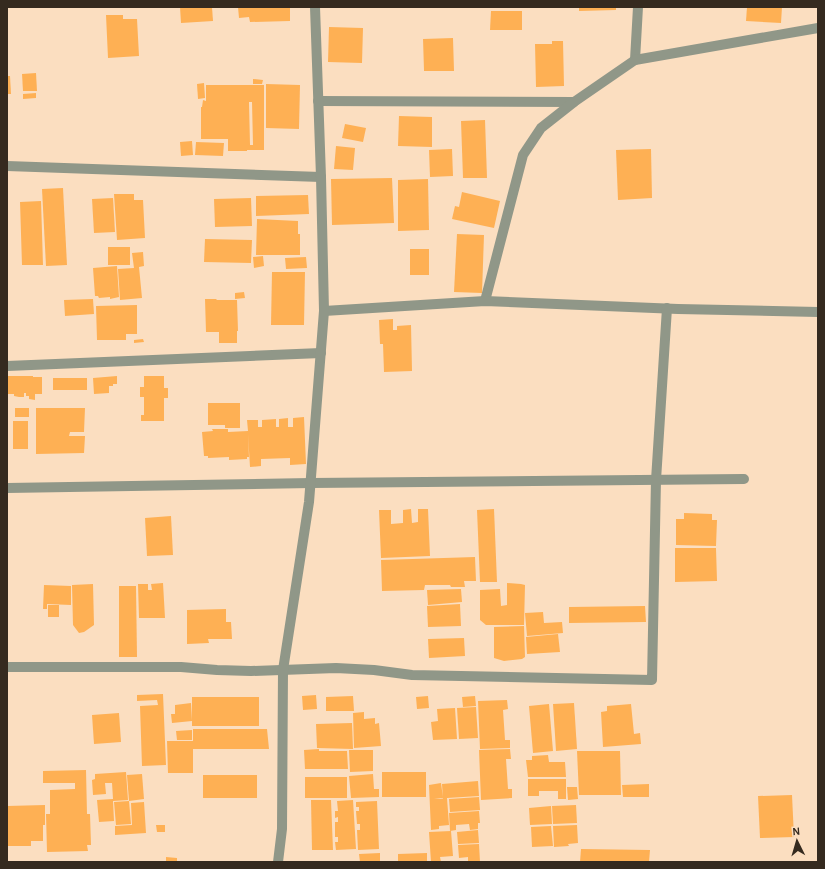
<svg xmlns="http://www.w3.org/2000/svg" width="825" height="869" viewBox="0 0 825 869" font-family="'Alegreya Sans',sans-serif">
<rect width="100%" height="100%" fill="#fbdec0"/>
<g fill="#feb054" fill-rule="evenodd">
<polygon points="180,7 212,7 213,21 181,23"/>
<polygon points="238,7 290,7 290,21 250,22 249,17 239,18"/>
<polygon points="579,7 616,7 616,10 579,11"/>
<polygon points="747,7 782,7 781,23 746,21"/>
<polygon points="491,11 522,11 522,30 490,30"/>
<polygon points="106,15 123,15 123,19 137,19 139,56 108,58"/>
<polygon points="329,27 363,28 362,63 328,62"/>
<polygon points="453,38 454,71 424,71 423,39"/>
<polygon points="552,41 563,41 564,86 536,87 535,44 552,44"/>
<polygon points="36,73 37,91 23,91 22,74"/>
<polygon points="7,76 10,76 11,94 7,94"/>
<polygon points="253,79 263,80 262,84 253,84"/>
<polygon points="204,83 205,98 198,99 197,84"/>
<polygon points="266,84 300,85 299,129 266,128"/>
<path d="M 206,85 L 264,85 L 264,150 L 247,150 L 247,151 L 228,151 L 228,139 L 201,139 L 201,107 L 202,107 L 203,100 L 206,101 ZM 249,102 L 252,102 L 253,145 L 250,145 Z"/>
<polygon points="36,93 36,98 23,99 23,94"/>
<polygon points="399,116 432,117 432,147 398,146"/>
<polygon points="485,120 487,178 463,178 461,121"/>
<polygon points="345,124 366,128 363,142 342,138"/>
<polygon points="192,141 193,155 181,156 180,142"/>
<polygon points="196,142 224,143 223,156 195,155"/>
<polygon points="336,146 355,148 353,170 334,169"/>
<polygon points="452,149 453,176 430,177 429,150"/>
<polygon points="651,149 652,198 618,200 616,150"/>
<polygon points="392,178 394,223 332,225 331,179"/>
<polygon points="428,179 429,230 398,231 398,180"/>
<polygon points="63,188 67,265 46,266 42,189"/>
<polygon points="462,192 500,201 494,228 452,219 455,206 459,207"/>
<polygon points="114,194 134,194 134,200 143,200 145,238 117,240"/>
<polygon points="308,195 309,214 256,216 256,196"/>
<polygon points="113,198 115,232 94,233 92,199"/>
<polygon points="251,198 252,226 215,227 214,199"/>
<polygon points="41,201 43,265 22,265 20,202"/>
<polygon points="257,219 298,221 298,234 300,234 300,255 256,255"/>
<polygon points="457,234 484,235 482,293 454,292"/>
<polygon points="205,239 252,240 251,263 204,262"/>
<rect x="108" y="247" width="22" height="18"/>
<rect x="410" y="249" width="19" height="26"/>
<polygon points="143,252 144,266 139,267 142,298 120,300 118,269 134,268 132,253"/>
<polygon points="263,256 264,266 254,268 253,257"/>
<polygon points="306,257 307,268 286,269 285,258"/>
<polygon points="117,266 119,297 110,299 110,297 99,298 98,296 95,296 93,268"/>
<polygon points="272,272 305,272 304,325 271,325"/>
<polygon points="244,292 245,298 235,299 235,293"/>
<polygon points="93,299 94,314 65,316 64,300"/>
<polygon points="205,299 216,299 217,300 237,300 238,331 237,331 237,343 219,343 219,332 206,332"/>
<polygon points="137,305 137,334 126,334 126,340 97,340 96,306"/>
<polygon points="393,319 393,330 397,330 397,326 411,325 412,371 384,372 383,344 380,344 379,320"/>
<polygon points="143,339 144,342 134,343 134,340"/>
<polygon points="7,376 33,376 33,377 42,377 42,394 35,394 35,400 29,399 29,396 26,396 26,393 24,393 24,397 19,397 14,396 14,394 7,394"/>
<polygon points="117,376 117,384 113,384 113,386 109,386 109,393 94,394 93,378"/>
<polygon points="144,376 164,376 164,388 168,388 168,398 164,398 164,421 141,421 141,415 144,415 144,397 140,397 140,387 144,387"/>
<rect x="53" y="378" width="34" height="12"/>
<polygon points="208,403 240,403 240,428 225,428 225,425 208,425"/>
<rect x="15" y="408" width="14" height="9"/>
<polygon points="36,408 85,408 84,432 70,432 69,436 85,436 84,453 36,454"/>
<polygon points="304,417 306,464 290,465 290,458 261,459 261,466 250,467 248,434 249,457 247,457 247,459 229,460 229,457 208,458 208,456 204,456 202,432 213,431 212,429 228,429 228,432 248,431 247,420 258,420 258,427 262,427 262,420 276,419 276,427 279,427 279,419 288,418 288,427 293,427 293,418"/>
<rect x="13" y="421" width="15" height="28"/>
<polygon points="411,509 412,523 418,522 418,509 428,509 430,556 381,558 379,510 391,510 391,524 403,523 403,510"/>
<polygon points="494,509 497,582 480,582 477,510"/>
<polygon points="684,513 712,514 712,520 717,520 716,546 676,545 676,519 684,519"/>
<polygon points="171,516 173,555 147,556 145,518"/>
<polygon points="675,548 716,548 717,581 675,582"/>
<polygon points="475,557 476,581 464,581 465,587 451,587 450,585 425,585 424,590 382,591 381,560"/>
<polygon points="163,583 165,618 139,618 138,584 148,584 148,590 152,590 151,584"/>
<polygon points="507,583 521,584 525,585 524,625 486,625 480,620 480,590 500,589 501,606 507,605"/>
<polygon points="93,584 94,625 84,632 79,633 73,625 72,585"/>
<polygon points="44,585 71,586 71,605 47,604 47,609 43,609"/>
<polygon points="119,586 136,586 137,657 119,657"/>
<polygon points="461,589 462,602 428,605 427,590"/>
<polygon points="460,604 461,626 428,627 427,606"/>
<rect x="48" y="605" width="11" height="12"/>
<polygon points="645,606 646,622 569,623 569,607"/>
<polygon points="226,609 226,622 231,622 232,639 208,639 209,643 187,644 187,610"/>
<polygon points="543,612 544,623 562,622 563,633 527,636 525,613"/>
<polygon points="524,626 525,657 522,659 504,661 494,658 494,627"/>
<polygon points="558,634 560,652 527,654 526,637"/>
<polygon points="464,638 465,656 429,658 428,639"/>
<polygon points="163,694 166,765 142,766 140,706 158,705 157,700 137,701 137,695"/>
<polygon points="316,695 317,709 303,710 302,696"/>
<polygon points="353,696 354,711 326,711 326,697"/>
<polygon points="428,696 429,708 417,709 416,697"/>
<polygon points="475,696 476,706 463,707 462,697"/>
<rect x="192" y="697" width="67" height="29"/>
<polygon points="507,700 508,709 503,710 505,740 510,740 510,748 480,749 478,701"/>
<polygon points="191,703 192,721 172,723 171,714 175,714 175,705"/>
<polygon points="574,703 577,749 556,751 553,704"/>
<polygon points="549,704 553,751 533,753 529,706"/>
<polygon points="631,704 634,734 640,733 641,744 603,747 601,712 607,711 607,706"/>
<polygon points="476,707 478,738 459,739 457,708"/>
<polygon points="455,708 457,739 433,740 431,722 438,721 437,709"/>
<polygon points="364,712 364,719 375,718 375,724 379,723 381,746 354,748 353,713"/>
<polygon points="119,713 121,742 94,744 92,715"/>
<polygon points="352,723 353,749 317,748 316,724"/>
<polygon points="193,729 267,729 269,749 193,749 193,773 168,773 167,741 193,741"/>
<polygon points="192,730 192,740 177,740 176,731"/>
<polygon points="319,749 319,751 347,751 348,769 305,769 304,750"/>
<polygon points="510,749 511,759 506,759 508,789 512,789 512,798 481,800 479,750"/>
<polygon points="349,750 373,750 373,771 350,772"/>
<polygon points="577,751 620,751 621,795 579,795"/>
<polygon points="548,755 549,762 565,762 566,777 528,777 526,760 532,760 532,756"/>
<polygon points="86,770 87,814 90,814 91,845 87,845 88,851 47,852 46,814 50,814 50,790 75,789 75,783 43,783 43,771"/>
<polygon points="126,772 128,800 113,801 114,821 99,822 97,800 113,799 112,783 105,783 106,794 93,795 92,780 95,779 95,774"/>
<rect x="382" y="772" width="44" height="25"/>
<polygon points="142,774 144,799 129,801 127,775"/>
<polygon points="373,774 374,789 379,789 379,797 351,798 349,776"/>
<rect x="203" y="775" width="54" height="23"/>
<rect x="305" y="777" width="42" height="21"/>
<polygon points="528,779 566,779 566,799 558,799 558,791 539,791 539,796 528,796"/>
<polygon points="478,781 479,796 447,798 449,825 439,826 439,829 431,830 429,785 441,783 443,798 434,799 443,799 442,784"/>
<polygon points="649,784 649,797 623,797 622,785"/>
<polygon points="567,787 577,787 578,799 568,800"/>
<polygon points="792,795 794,837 760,838 758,796"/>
<polygon points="479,797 480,810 450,812 449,799"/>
<polygon points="311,800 331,800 333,850 312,850"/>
<polygon points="353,800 356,849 336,850 335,842 338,842 338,837 335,837 335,822 338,822 338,817 335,818 335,811 338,811 337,801"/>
<polygon points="129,801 131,824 116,825 114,802"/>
<polygon points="377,801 379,849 358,850 357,830 360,830 360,824 357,824 356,811 359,811 359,807 356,807 356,802"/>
<polygon points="144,802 146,833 115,835 115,826 132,825 131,803"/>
<polygon points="45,805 45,825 43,825 43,841 31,841 31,846 7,846 7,806"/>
<polygon points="576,805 577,823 553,824 552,806"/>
<polygon points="551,806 552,824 530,825 529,808"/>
<polygon points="479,811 480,823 478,823 478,829 470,830 469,824 456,825 456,830 450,831 449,813"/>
<polygon points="156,825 165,825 165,832 157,832"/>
<polygon points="577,825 578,843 568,844 569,846 554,847 553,826"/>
<polygon points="551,826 553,846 532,847 531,827"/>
<polygon points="478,830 479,843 458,844 457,832"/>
<polygon points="451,831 453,856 440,857 441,862 431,862 429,832"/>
<polygon points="479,844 480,862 468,862 468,857 459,858 458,845"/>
<polygon points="581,849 650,850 649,862 580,862"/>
<polygon points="380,853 380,862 360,862 359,854"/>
<polygon points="427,853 427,862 398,862 398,854"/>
<polygon points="166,857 177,858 177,862 166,862"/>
</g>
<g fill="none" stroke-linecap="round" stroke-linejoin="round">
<g stroke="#909788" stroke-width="10">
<polyline points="635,60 638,7"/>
<polyline points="318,101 574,102"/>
<polyline points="7,166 321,177"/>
<polyline points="485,301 523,155 541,128 574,102 635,60 818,28"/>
<polyline points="324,311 485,301 678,309 818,312"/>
<polyline points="7,366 321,353"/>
<polyline points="7,488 311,483 744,479"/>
<polyline points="7,667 181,667 217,670 251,671 336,668 374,670 412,675 652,680 656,480 667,308"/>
<polyline points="278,862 282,829 283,670 309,502 324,311 321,177 315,7"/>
</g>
</g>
<rect width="825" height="869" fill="none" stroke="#352a1f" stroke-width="16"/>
<g transform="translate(797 841) rotate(355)" stroke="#fbdec0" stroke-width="3" paint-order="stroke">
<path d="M0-3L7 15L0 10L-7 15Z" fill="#352a1f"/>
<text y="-6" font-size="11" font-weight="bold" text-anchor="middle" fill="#352a1f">N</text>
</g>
</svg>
